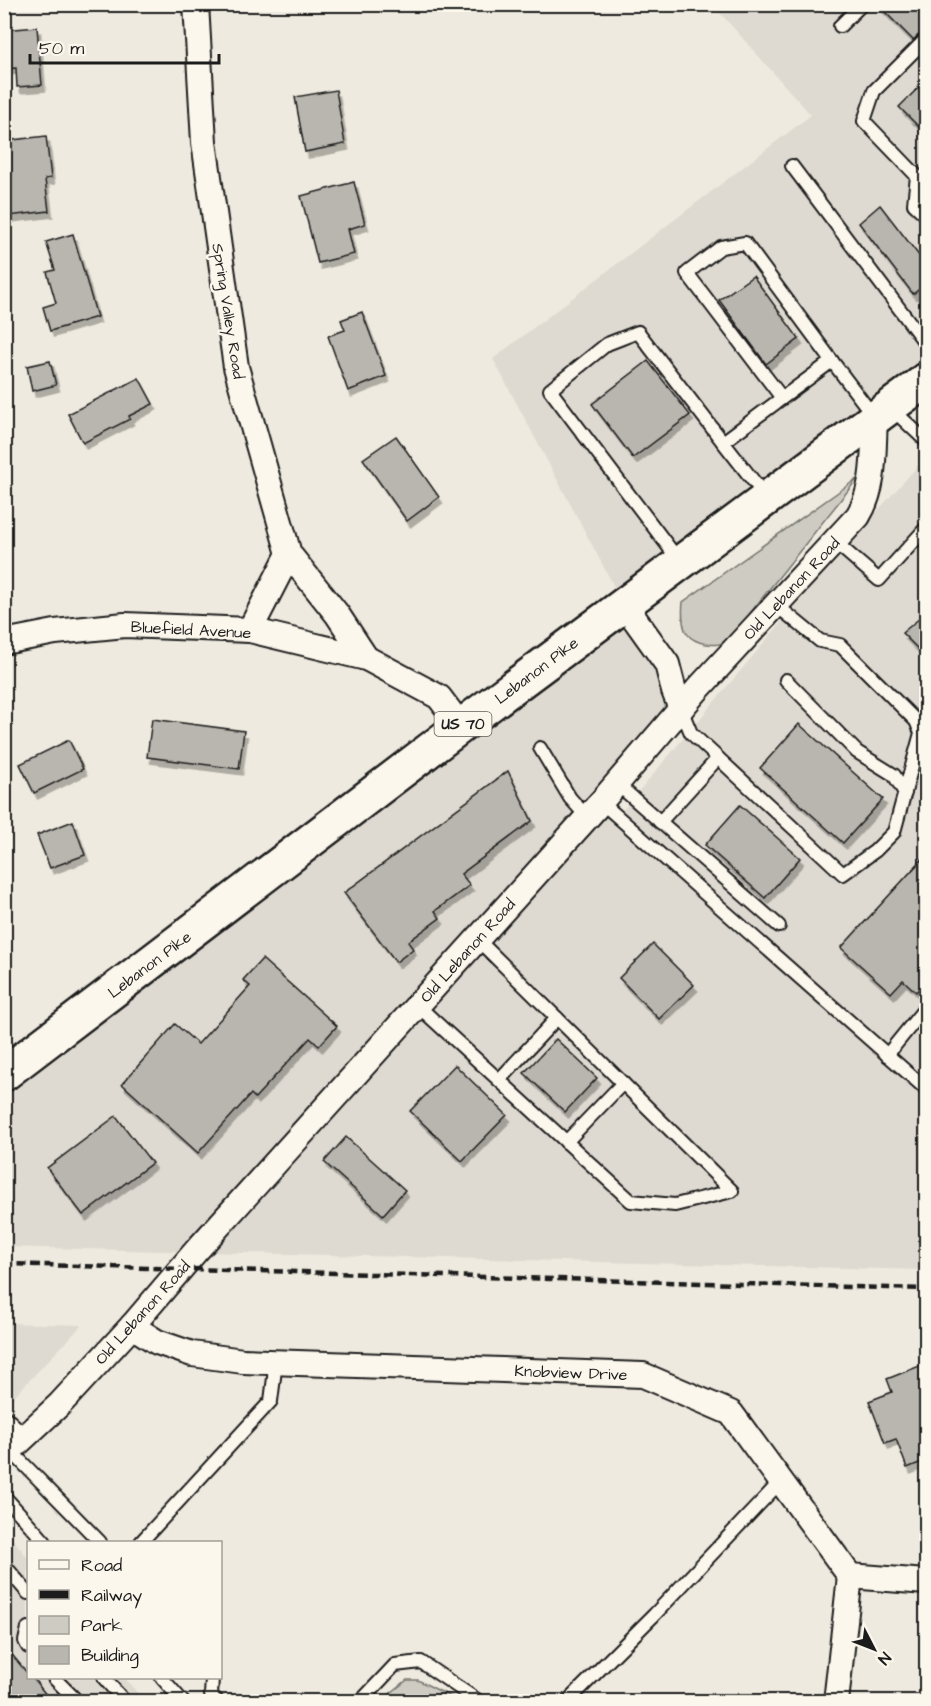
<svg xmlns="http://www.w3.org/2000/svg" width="931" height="1706" viewBox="0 0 931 1706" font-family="'Architects Daughter',sans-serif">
<defs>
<filter id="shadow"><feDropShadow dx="3.5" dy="6" stdDeviation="0" flood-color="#0004"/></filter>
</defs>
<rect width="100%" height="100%" fill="#eeeadf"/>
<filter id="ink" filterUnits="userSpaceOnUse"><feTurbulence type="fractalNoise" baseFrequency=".0167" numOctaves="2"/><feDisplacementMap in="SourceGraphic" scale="12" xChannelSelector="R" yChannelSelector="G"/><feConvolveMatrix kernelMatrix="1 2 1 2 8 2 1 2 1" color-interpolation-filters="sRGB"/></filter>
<g filter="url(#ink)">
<g fill="#dedad1">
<polygon points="713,5 926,5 926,380 624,604 681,709 601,802 618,816 843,549 926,457 926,1270 5,1247 5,1074 624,605 493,359 811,115"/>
<polygon points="5,1323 82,1325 5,1406 4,1323"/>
<polygon points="4,1528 28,1558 28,1678 125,1678 144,1701 5,1701"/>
</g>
<g fill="#ceccc2" stroke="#75746f" stroke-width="1.5">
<path d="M 858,478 L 731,637 C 727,639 723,643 719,644 C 708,646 690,642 685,630 C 682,621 682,611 683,602 Z"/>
<polygon points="407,1680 418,1680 459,1701 381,1701"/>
</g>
<g fill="#b9b6af" stroke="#1c1c1c" stroke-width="1.5" filter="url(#shadow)">
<polygon points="877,4 927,4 927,31 921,33 913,40"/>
<polygon points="37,27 42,85 17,87 16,68 4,69 4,30"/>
<polygon points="927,79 927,135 899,107"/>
<polygon points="336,90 345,144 305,152 295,97"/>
<polygon points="46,136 51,178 45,179 49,211 9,216 4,183 4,141"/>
<polygon points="354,182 365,224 348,229 354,254 318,263 301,196"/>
<polygon points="880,205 927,266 927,283 913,294 859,223"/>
<polygon points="73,234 97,317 50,331 43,307 56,303 47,272 55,270 46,242"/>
<polygon points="753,276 799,339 766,364 719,300"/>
<polygon points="362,312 386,376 348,391 328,336 345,330 341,320"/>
<polygon points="50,361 56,385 32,391 27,366"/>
<polygon points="648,361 690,415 633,458 592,404"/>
<polygon points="139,378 153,404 129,416 130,419 83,443 68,414"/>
<polygon points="396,436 439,497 407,521 363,459"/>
<polygon points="927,612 927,658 902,633"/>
<polygon points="152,719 244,731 239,769 147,757"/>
<polygon points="799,724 883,799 843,843 760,768"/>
<polygon points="69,740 83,769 34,793 20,764"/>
<polygon points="508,771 532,821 461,874 470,885 435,911 440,918 408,942 413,949 396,962 344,893"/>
<polygon points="740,805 800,858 765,898 705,845"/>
<polygon points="73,821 85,855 50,868 37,835"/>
<polygon points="927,854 927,980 916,992 903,980 891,993 841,948"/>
<polygon points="653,944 694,985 659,1019 619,978"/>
<polygon points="262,959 337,1026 319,1046 310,1038 255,1098 251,1094 198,1153 122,1084 175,1024 198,1044 250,986 243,980"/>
<polygon points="556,1039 597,1078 565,1112 524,1073"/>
<polygon points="455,1065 507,1115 462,1161 410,1111"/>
<polygon points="116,1116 152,1163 83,1215 47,1168"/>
<polygon points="346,1137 405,1190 383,1215 324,1162"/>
<polygon points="927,1363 927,1460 907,1468 896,1439 885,1443 869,1401 892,1392 887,1379"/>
<polygon points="4,1645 28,1674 28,1677 32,1677 51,1701 4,1701"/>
</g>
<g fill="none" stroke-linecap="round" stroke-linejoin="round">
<g stroke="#1c1c1c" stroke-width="16">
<g id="lane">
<polyline points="840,26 862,4"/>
<polyline points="926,39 874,91 864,121 917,176 914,204 926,215"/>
<polyline points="792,166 926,344"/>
<polyline points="782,398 687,273 721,247 745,243 832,361"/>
<polyline points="892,409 926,441"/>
<polyline points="766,497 723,442 832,361 875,418"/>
<polyline points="834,541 879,580 926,528"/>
<polyline points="680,562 550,390 607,344 638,332 723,442"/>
<polyline points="786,680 857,752 894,775 905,793"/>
<polyline points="681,709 691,733 843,874 875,851 894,832 921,733 916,721 840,645 820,641 775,604"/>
<polyline points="540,748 570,798 587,817"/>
<polyline points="616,783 779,926"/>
<polyline points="601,802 926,1089"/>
<polyline points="660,822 718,758"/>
<polyline points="417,1005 631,1201 675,1205 732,1191 477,939"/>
<polyline points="887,1055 926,1007"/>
<polyline points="499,1080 557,1018"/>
<polyline points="566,1142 623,1083"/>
<polyline points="4,1416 26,1436"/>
<polyline points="10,1450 100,1542"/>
<polyline points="4,1496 45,1542"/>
<polyline points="141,1542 271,1401 276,1362"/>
<polyline points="4,1565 28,1593"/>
<polyline points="28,1628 25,1641 28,1647"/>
<polyline points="54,1678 78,1702"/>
<polyline points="104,1678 125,1702"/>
<polyline points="162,1678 183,1702"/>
<polyline points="212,1678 211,1695 218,1702"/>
<polyline points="360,1702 395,1665 421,1662 480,1702"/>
<polyline points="567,1702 654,1615 781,1481"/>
</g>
</g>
<g stroke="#1c1c1c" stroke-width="28">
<g id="street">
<polyline points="196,4 204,142 236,367 289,554 337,614 366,658"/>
<polyline points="624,604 667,664 674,691 681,709"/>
<polyline points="250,630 289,554"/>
<polyline points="4,642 55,632 125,625 250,630 366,658 439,697 461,726"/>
<polyline points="132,1326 157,1342 192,1354 243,1361 643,1375 731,1413 850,1576 926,1582"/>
<path d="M 4,1456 L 60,1404 L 132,1326 L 196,1251 L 601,802 L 697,690 L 858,516 C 876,487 873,451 875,418"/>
<polyline points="836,1702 850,1576"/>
</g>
</g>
<g stroke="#1c1c1c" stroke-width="38">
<polyline id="primary" points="4,1074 461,726 926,380"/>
</g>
<use href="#lane" stroke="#fbf7ec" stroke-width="12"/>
<use href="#street" stroke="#fbf7ec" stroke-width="24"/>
<use href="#primary" stroke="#fbf7ec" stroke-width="33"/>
<polyline stroke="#1c1c1c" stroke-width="4.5" stroke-dasharray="9 4.5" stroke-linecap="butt" points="4,1264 926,1289"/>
</g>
</g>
<g text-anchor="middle" stroke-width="5" stroke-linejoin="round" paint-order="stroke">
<rect fill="#fbf7ec" stroke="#5f5e5a" stroke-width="1.5" x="434.5" y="712" width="57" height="24" rx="4.5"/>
<g font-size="15" font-weight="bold" fill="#1c1c1c">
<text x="463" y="729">US 70</text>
</g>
<g font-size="16" fill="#1c1c1c" stroke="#fbf7ec">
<text transform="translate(229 311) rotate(81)" y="6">Spring Valley Road</text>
<text transform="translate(791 588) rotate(-47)" y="6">Old Lebanon Road</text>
<text transform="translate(191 629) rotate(3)" y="6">Bluefield Avenue</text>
<text transform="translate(536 670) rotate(-37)" y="6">Lebanon Pike</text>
<text transform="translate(467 950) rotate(-48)" y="6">Old Lebanon Road</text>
<text transform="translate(149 964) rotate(-37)" y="6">Lebanon Pike</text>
<text transform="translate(142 1312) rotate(-48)" y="6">Old Lebanon Road</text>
<text transform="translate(571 1372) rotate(2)" y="6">Knobview Drive</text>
</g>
</g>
<rect width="931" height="1706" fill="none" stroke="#fbf7ec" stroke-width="24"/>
<rect x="12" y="12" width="907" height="1682" fill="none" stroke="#1c1c1c" stroke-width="2" filter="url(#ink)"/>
<rect x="27" y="1541" width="195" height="138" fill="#fbf7ec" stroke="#a29f99" stroke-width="1.5"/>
<rect x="39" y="1560" width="30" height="9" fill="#fbf7ec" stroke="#a29f99" stroke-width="1.5"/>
<text x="81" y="1571" font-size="18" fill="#1c1c1c">Road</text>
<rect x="39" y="1590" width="30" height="9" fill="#1c1c1c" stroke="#a29f99" stroke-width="1.5"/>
<text x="81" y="1601" font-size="18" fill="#1c1c1c">Railway</text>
<rect x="39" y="1616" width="30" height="18" fill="#ceccc2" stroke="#a29f99" stroke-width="1.5"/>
<text x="81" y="1631" font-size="18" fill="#1c1c1c">Park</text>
<rect x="39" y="1646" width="30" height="18" fill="#b9b6af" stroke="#a29f99" stroke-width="1.5"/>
<text x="81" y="1661" font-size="18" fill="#1c1c1c">Building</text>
<g transform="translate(874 1649) rotate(132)" stroke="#fbf7ec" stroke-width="4.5" paint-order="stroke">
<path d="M0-4.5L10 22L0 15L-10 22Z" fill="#1c1c1c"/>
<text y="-9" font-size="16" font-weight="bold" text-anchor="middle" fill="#1c1c1c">N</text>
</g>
<path d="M30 54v9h189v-9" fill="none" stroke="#1c1c1c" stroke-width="3"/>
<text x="39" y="54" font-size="18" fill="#1c1c1c" stroke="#fbf7ec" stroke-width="4.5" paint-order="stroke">50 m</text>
</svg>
